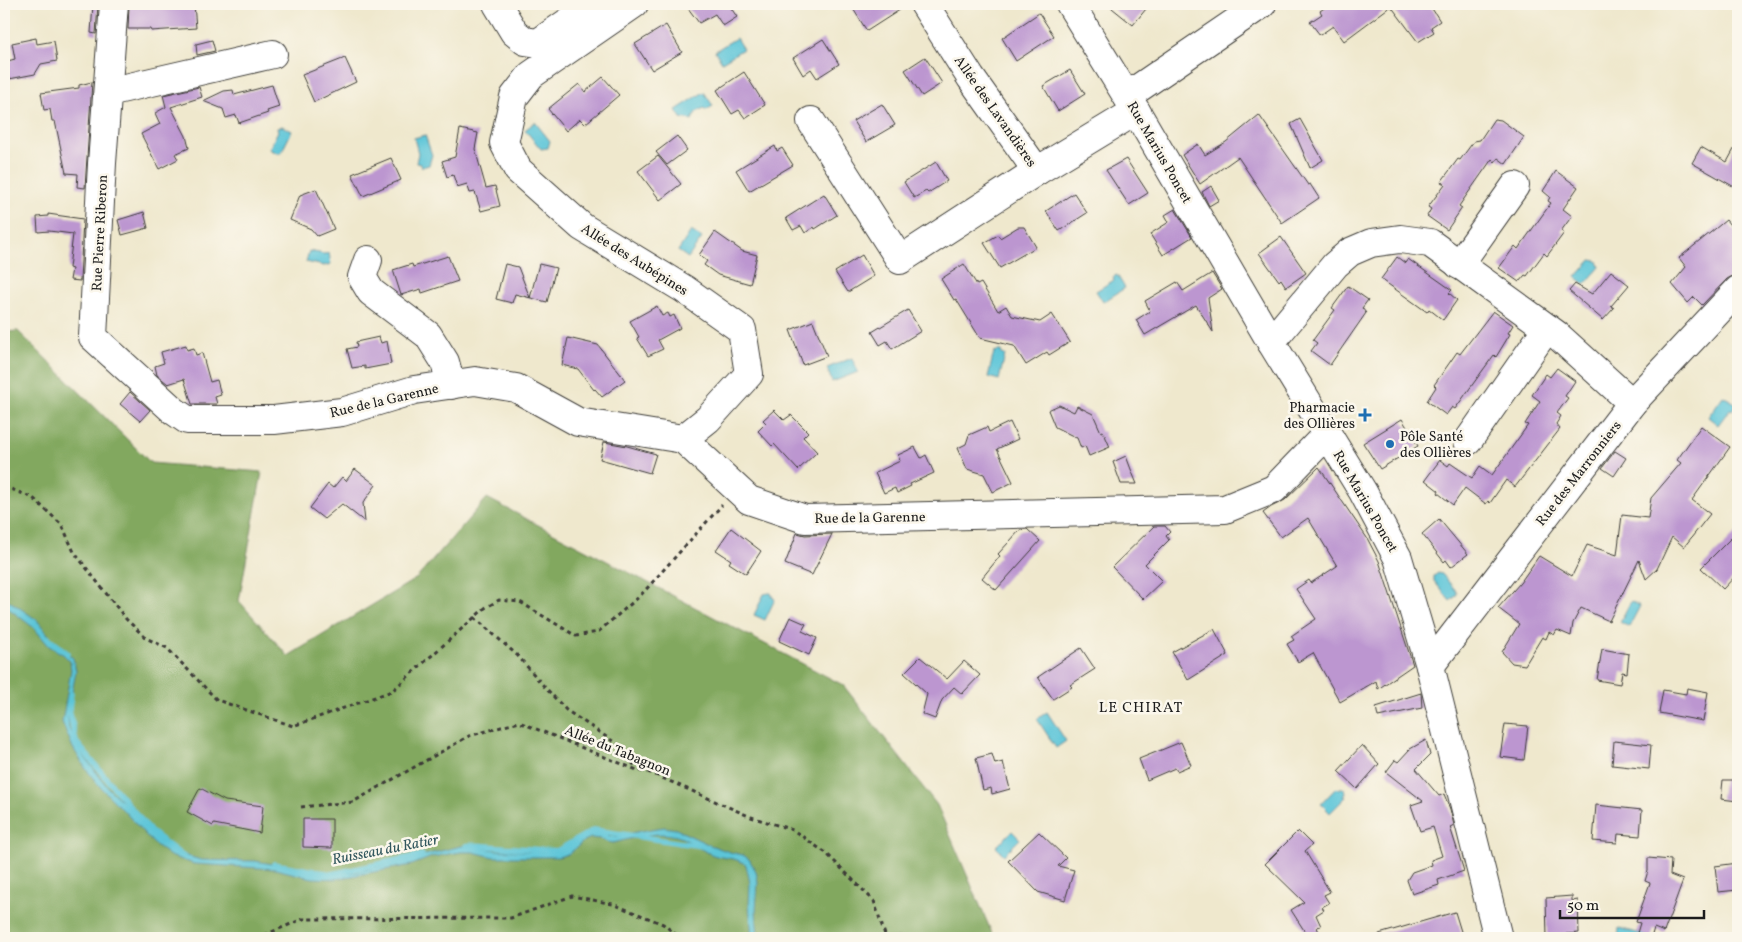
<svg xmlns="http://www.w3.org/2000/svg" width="1742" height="942" viewBox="0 0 1742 942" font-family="Vollkorn,serif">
<rect width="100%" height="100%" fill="#fbf7ec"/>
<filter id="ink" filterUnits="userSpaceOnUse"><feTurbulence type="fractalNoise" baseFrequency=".02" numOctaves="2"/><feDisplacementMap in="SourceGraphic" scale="10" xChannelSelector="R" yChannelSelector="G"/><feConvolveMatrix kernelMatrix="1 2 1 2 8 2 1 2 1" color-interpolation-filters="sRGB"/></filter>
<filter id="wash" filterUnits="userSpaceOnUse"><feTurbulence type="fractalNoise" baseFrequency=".0096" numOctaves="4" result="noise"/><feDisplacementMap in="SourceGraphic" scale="20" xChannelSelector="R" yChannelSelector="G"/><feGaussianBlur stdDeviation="1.12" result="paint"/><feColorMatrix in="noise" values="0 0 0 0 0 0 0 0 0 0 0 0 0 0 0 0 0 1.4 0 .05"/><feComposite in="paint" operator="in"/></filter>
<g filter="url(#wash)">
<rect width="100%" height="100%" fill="#efe8cd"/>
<polygon fill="#82a85e" stroke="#4f623d" points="18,331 151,463 262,472 239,601 288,656 417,578 487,498 843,685 937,805 994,938 11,938 4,932 4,332"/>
<g fill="#5cc5d8" stroke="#3c707a">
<polygon points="736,38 743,49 722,62 715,51"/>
<polygon points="704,92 713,106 706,110 704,108 696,112 692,120 681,118 676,110"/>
<polygon points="535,122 550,141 548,148 541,149 525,130"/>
<polygon points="282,126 292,131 281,153 277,153 269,149 278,131 277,128"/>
<polygon points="425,135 432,155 429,165 422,167 421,164 416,163 418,153 414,138"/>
<polygon points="691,231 702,238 688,258 678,251"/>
<polygon points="309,251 324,254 329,253 331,264 324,266 306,262"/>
<polygon points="1591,260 1598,261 1600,267 1585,284 1576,277"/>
<polygon points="1117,275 1125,288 1103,302 1096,291 1114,280 1113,277"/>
<polygon points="998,351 1001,351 1002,354 1005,355 999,380 988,377 994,352"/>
<polygon points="852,358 858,372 832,382 827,368"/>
<polygon points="1723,396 1737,404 1732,410 1730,409 1718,425 1708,417"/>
<polygon points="1438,573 1442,574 1457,592 1456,596 1450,601 1434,581 1434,576"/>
<polygon points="769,593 771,593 773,598 775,599 765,620 754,615 764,594"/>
<path d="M 4,597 L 37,620 L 58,647 L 73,658 L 76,671 L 68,715 L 69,728 L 84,756 L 109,789 L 133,811 L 160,842 L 178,853 L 201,860 L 255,861 L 332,874 L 357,872 L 461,846 L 472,845 L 495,850 L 550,852 L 569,846 L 581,835 L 590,831 L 603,831 L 610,836 L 617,836 L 651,829 L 664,827 L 676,829 L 710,845 L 730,852 L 743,855 L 749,859 L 756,871 L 758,882 L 756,910 L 758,938 L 752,938 L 749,905 L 750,883 L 746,865 C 737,857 724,859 713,855 C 702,851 693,843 682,838 C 660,829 635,838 613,843 L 607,842 L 600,839 L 591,838 L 584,841 L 569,854 L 558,857 L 493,857 L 473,852 L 461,852 L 432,857 L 412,865 L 336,879 L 312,878 L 275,869 L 194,864 L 170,856 L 153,843 L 123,810 L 101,788 L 86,769 L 73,748 L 62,722 L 71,670 L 70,661 L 64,655 L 49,646 L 34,628 L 4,605 Z"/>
<polygon points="1631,601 1640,606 1629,627 1620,622"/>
<polygon points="1047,712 1066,741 1056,748 1037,719"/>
<polygon points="1336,788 1339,790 1342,788 1345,789 1346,793 1344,795 1346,797 1330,813 1321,804"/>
<polygon points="1012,831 1020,839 1004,855 996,847"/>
<polygon points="1619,928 1648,936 1648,938 1618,938"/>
</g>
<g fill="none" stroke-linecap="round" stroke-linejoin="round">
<g stroke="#5cc5d8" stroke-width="5.5">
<polyline points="49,638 67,653"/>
<polyline points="71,694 69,709 76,742 152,833 185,858"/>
<polyline points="466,846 472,845 557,851 594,830 702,846"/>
<polyline points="274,864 332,874 422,855"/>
</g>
</g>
<g id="blocks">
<g fill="#bc96d0">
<polygon points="93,4 98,4 96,34 91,33"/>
<polygon points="129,4 194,4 196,28 151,31 150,29 128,29"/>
<polygon points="685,4 731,4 729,5 737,17 723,26 715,14 699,23"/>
<polygon points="850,4 909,4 867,31"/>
<polygon points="1107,4 1150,4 1133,25"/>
<polygon points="1330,4 1429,4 1440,21 1431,27 1434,32 1418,42 1391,6 1344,41 1333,26 1320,35 1310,22 1322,14 1320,11"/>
<polygon points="1039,13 1054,36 1016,61 1002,38"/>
<polygon points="666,25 682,52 652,70 635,44"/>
<polygon points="36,38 37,44 54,41 57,61 41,64 35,74 4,80 4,62 15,59 12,43"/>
<polygon points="823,39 839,64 817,78 811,69 803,75 793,58"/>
<polygon points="212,40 215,51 197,55 196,44"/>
<polygon points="925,57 942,83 922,96 905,70"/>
<polygon points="345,58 356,82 314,102 302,75"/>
<polygon points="1070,70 1085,94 1058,111 1043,86"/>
<polygon points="744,72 765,105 745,118 739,110 732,114 717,90"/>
<polygon points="603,77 619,95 585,124 580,119 566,131 548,109 579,84 585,92"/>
<polygon points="92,82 85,188 77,187 78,174 66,173 55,121 52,121 50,109 44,110 41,93 79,88 79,85"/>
<polygon points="272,85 279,107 267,111 268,113 239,123 236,115 226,118 223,109 203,101 224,91 233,90 234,95"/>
<polygon points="199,87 202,97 171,107 186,136 189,148 175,154 178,159 159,169 141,134 160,124 155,113 166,107 163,95"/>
<polygon points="882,104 895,125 866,142 853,121"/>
<polygon points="1259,115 1308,185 1310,184 1319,198 1282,223 1238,157 1200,184 1182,155 1198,144 1205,155 1226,142"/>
<polygon points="1300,119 1323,160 1310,168 1291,124"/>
<polygon points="1494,119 1501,120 1524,137 1506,164 1498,158 1495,162 1492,159 1459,206 1462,208 1447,230 1427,216 1431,209 1428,207 1445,184 1441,182 1458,159 1460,160 1474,141 1480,140"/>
<polygon points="460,129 478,133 475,149 486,188 495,186 500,206 481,211 475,192 470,193 467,184 457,187 453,175 447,177 442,161 455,157"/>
<polygon points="677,136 687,150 667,165 656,152"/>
<polygon points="1738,142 1738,189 1692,163 1701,147 1727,162"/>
<polygon points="775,146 777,151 782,148 793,165 749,191 736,170"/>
<polygon points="658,156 681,184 660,200 638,171"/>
<polygon points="391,158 401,180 363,196 352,174"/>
<polygon points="1126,159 1148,193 1129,205 1106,170"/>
<polygon points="936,162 947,181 928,193 926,191 914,198 904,182"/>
<polygon points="1556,171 1578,187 1563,209 1572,216 1561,231 1564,233 1547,256 1544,253 1527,276 1525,275 1519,282 1499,268 1515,246 1518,249 1551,203 1548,201 1550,197 1543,191"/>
<polygon points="1211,186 1219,200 1209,206 1202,192"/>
<polygon points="316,189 334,229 317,236 311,229 290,220 300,195"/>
<polygon points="1074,193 1087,213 1059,231 1046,211"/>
<polygon points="824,194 837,215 815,229 814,227 805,233 801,226 793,230 786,218"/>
<polygon points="1175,209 1192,237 1163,255 1150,234 1169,222 1165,215"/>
<polygon points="144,212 148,228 122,235 118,220"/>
<polygon points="48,214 83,219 80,281 70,280 72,269 69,268 73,234 49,231 38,232 37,217 48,216"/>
<polygon points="1726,220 1738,235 1738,273 1727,279 1702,305 1694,297 1688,303 1672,284 1686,267 1679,258"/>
<polygon points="1018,227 1024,227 1036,247 1000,268 984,243 998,235 1000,238"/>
<polygon points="715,232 742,251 757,255 750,284 718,275 704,265 707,261 699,255"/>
<polygon points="1281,237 1306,273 1286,287 1281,279 1279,281 1259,253"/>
<polygon points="862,255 874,276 848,292 835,272"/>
<polygon points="448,256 458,281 422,293 421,289 401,295 393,270 412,264 413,267"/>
<polygon points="1397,257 1405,263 1408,259 1452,290 1449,293 1457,300 1443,320 1429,309 1427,312 1381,279"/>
<polygon points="505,264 518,267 530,298 539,264 556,268 547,302 515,294 512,303 496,299"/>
<polygon points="964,264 977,285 981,283 998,311 1006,306 1012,316 1040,322 1052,314 1070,342 1049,355 1047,352 1026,365 1014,346 980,338 956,299 954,300 941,279"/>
<polygon points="1611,271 1629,285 1611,306 1614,308 1603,320 1569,291 1575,284 1592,294"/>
<polygon points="1212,273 1222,289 1208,298 1213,332 1196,305 1145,335 1136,320 1150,311 1145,301 1177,282 1183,291"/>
<polygon points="1348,286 1368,300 1362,308 1366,313 1330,365 1311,351 1317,343 1313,340 1335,310 1332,308"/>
<polygon points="657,306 662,316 668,313 670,317 674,315 680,328 658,340 663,349 648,356 637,338 639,337 630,321"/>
<polygon points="908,310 921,331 892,349 887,341 880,345 872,332"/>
<polygon points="1493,311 1513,325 1508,333 1510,334 1496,357 1494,355 1483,370 1455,409 1452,407 1446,415 1427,401 1436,387 1434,385 1457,352 1460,354"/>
<polygon points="813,321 827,356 803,365 790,330"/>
<polygon points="379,337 381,343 387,341 391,364 365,369 365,366 352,368 347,349 357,347 356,342"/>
<polygon points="568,338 598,345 625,380 602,397 595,389 594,390 578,369 562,365"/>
<polygon points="186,345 187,350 194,348 196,355 202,353 210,382 217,380 221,395 215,397 217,404 192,404 184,379 168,384 157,375 155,366 164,363 161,352"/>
<polygon points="1557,368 1575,381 1565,396 1568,398 1557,413 1561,416 1556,424 1560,429 1515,487 1506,480 1490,503 1488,501 1486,504 1465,488 1453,505 1438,493 1439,491 1425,480 1440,460 1448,466 1450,463 1472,478 1480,466 1492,475 1528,425 1525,424 1540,401 1532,395 1546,374 1550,377"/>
<polygon points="130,392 150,410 140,421 120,404"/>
<polygon points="1059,405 1074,412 1077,406 1093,414 1101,432 1103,431 1110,447 1089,456 1085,446 1081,448 1077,438 1055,427 1048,410"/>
<polygon points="774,410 784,420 791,415 808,432 803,437 817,452 798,470 774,444 772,446 758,431 766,423 763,420"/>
<polygon points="1402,419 1418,446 1380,469 1363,443"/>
<polygon points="1010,422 1018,439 997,449 1013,482 993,492 984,474 967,469 958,448 966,444 969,435 987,427 989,432"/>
<polygon points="1701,426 1730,447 1692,500 1710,514 1684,547 1672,537 1657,569 1646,579 1639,560 1609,621 1581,608 1573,623 1571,636 1557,630 1554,635 1549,632 1546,639 1542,637 1525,665 1512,663 1502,652 1519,624 1498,608 1520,583 1539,556 1572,576 1587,545 1617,555 1622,515 1648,518 1651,498 1681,463 1677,460"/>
<polygon points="604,442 627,446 656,454 650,473 600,459"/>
<polygon points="915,447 921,458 926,455 934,473 910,484 911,486 897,493 895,488 884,493 875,473 900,461 898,455"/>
<polygon points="1615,451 1626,458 1614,476 1602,468"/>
<polygon points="1126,456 1132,472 1137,484 1121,484 1113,462"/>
<polygon points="1319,467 1367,538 1379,561 1413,665 1378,689 1376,681 1340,702 1313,653 1298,662 1287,644 1294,640 1291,636 1316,619 1296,589 1309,580 1311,583 1337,566 1308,518 1281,537 1263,513 1271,507 1285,500"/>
<polygon points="355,469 376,485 363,503 365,522 342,504 324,519 310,508 328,484 333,488 342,477 346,481"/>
<polygon points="1439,519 1468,554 1451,567 1446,560 1444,562 1422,534"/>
<polygon points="1154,526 1165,526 1170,532 1166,536 1169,540 1145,564 1162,581 1143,599 1112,567"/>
<polygon points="731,528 761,551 746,574 729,563 731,560 716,550"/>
<polygon points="1027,529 1040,541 996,590 982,578 1000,556 998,554 1020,530"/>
<polygon points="1738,531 1738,573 1723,589 1701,568"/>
<polygon points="797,533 805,535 832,534 812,575 785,564"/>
<polygon points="790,617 806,624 802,631 817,638 809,655 779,641"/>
<polygon points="1214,629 1228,655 1188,680 1172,652"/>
<polygon points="1081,648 1095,669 1070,685 1072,687 1053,699 1038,677"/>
<polygon points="1602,649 1629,654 1627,673 1622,672 1620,684 1597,680"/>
<polygon points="920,657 947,679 964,661 980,675 962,694 954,687 942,700 935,719 922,714 927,694 904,673"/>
<polygon points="1687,688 1708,692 1703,721 1659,713 1663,690 1686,694"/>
<polygon points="1421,693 1422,708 1378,717 1376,707"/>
<polygon points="1505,724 1528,726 1524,760 1500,757"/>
<polygon points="1426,740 1430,755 1416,769 1439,796 1444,794 1450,809 1454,825 1450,827 1464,871 1438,880 1439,885 1412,894 1407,880 1412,872 1432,865 1431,860 1442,856 1433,827 1420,831 1411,805 1423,801 1386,772 1395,760 1398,762 1410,749"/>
<polygon points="1614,741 1651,745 1649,769 1612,765"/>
<polygon points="1181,742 1191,765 1177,771 1175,768 1147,780 1139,759"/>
<polygon points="1362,745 1379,764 1357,789 1338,771"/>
<polygon points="992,754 995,764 1003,762 1010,789 992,794 991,788 983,790 976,758"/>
<polygon points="1723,780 1738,780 1738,801 1721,799"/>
<polygon points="200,788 225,801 263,806 260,833 214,824 213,826 187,812"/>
<polygon points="1596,805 1642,810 1640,836 1618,834 1617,843 1593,841"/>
<polygon points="303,819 332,819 332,848 303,847"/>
<polygon points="1298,831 1312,845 1305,851 1330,892 1324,895 1329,903 1322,907 1324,910 1316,915 1321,926 1317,927 1321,938 1309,938 1291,910 1304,902 1265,864"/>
<polygon points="1039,832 1066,858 1058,866 1074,870 1065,900 1038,892 1008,861"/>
<polygon points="1648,858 1671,860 1670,875 1683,880 1664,932 1654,928 1651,938 1637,933 1640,923 1636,922 1650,883 1645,881 1648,871"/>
<polygon points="1738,863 1738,890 1718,892 1715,866"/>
<polygon points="1572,896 1572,901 1578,900 1579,933 1566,934 1567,938 1547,938 1546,898"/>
<polygon points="1455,912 1463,938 1379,938 1379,934"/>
</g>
</g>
</g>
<g filter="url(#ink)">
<use href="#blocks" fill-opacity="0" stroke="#3c3b37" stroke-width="1"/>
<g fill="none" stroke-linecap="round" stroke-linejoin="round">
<g stroke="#3c3b37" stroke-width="30">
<g id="minor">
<polyline points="114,4 102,163 93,337 174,411 187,420 274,420 342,412 414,390 475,381 516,388 578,422 683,439 749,500 805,519 1225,509 1274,489 1327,434"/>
<polyline points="497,4 514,32 525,41 538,43 584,11 597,7 607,7 616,15"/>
<polyline points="634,4 531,75 514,97 504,143 518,170 582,227 684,289 742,330 749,374 708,419 683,439"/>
<polyline points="924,4 971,78 1037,171 1136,111"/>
<polyline points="1070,4 1136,111 1271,342 1363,492 1398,558 1430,666 1498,938"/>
<polyline points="108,92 273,54"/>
<polyline points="1127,96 1262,4"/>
<polyline points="811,121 900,260 1037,171"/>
<polyline points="368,260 362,277 371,292 428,335 445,362 451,385"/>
<polyline points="1459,265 1515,186"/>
<polyline points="1271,342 1335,265 1350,252 1371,243 1400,239 1430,243 1557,335 1632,403"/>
<polyline points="1468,441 1547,328"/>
<polyline points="1430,666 1632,403 1738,290"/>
</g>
</g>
<g stroke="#3c3b37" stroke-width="3" stroke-dasharray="4 4" stroke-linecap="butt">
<polyline points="4,486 33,498 62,525 74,552 126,619 146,638 167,648 217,700 293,726 392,691 485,608 499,600 520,602 576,636 598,632 640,596 722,505"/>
<polyline points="474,617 518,656 542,684 566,710 620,746 637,769"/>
<polyline points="301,807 353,802 469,736 519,722 637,770 651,773 751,817 793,830 826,853 874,901 886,938"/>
<polyline points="257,938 303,919 511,918 572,896 613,904 663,924 680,938"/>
</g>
<use href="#minor" stroke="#fff" stroke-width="28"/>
</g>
</g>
<g fill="#1f6fb2" stroke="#fbf7ec" stroke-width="2">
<path d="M1362.5 407.5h5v5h5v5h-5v5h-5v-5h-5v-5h5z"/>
<circle cx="1390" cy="444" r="5"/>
</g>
<g text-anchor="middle" stroke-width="5" stroke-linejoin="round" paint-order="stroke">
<g font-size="14" fill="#1c1c1c" stroke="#fbf7ec">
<text transform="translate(996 111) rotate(55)" y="5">Allée des Lavandières</text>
<text transform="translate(1160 152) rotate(60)" y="5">Rue Marius Poncet</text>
<text transform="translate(99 233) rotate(-87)" y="5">Rue Pierre Riberon</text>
<text transform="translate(635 259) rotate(32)" y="5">Allée des Aubépines</text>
<text transform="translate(384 400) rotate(-13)" y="5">Rue de la Garenne</text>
<text transform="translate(1578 473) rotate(-52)" y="5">Rue des Marronniers</text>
<text transform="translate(1366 501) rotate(60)" y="5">Rue Marius Poncet</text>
<text transform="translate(870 517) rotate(-1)" y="5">Rue de la Garenne</text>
<text transform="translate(618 750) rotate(22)" y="5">Allée du Tabagnon</text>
</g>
<g font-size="14" fill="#1c1c1c" stroke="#fbf7ec" text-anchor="end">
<text x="1355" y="412">Pharmacie<tspan x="1355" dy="16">des Ollières</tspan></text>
<text x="1400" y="441" text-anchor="start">Pôle Santé<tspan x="1400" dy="16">des Ollières</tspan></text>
</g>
<g font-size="15" letter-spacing="1" fill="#1c1c1c" stroke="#fbf7ec">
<text x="1141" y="712">LE CHIRAT</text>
</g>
<g font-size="15" font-style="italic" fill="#32575e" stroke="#fbf7ec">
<text transform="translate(385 849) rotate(-11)" y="5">Ruisseau du Ratier</text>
</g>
</g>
<rect width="1742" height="942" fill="none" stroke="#fbf7ec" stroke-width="20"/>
<path d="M1560 910v8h144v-8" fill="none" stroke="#1c1c1c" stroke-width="2.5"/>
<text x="1567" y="910" font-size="15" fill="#1c1c1c" stroke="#fbf7ec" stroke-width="4" paint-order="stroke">50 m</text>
</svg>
